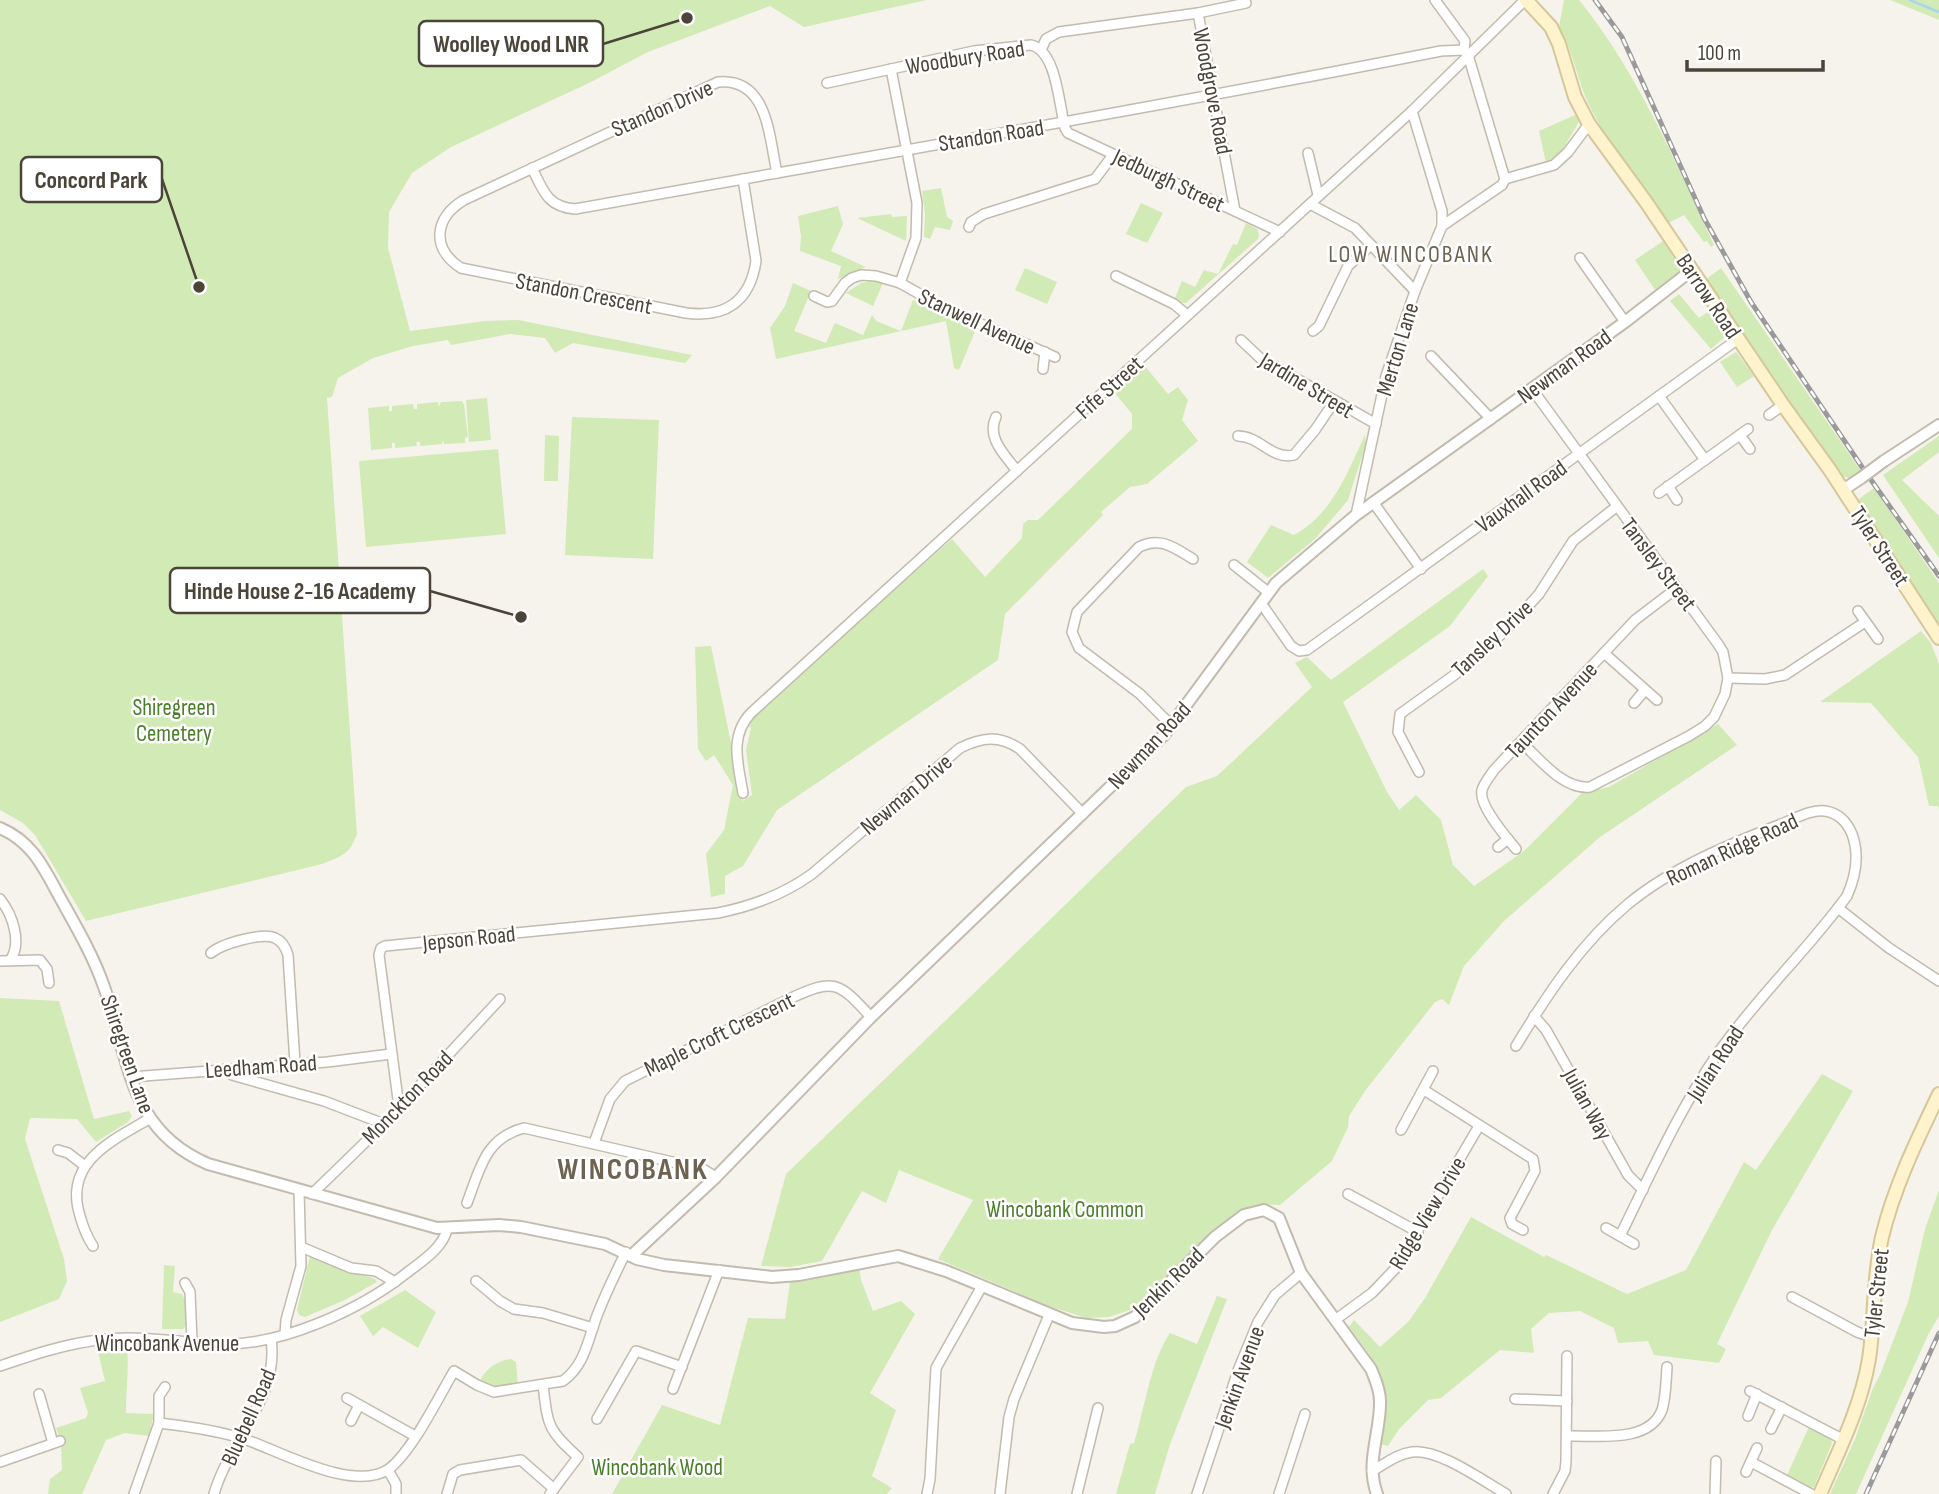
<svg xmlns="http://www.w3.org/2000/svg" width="1939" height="1494" viewBox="0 0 1939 1494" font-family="'Sofia Sans Condensed',sans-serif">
<rect width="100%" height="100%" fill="#f6f3ec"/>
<g fill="#d2eab5">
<path d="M 0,0 L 927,0 L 804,27 L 770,6 L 648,52 L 587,84 L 451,147 L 412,173 L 389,212 L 388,248 L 410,331 L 485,321 L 518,320 L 692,355 L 685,363 L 573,343 L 555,353 L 545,338 L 510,334 L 451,345 L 448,340 L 413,346 L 373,358 L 338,378 L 332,397 L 327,398 L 357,834 C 349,855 342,856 322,864 L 86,921 L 35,835 L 23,823 L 0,810 Z"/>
<path d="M 1564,0 L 1579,0 C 1638,73 1675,161 1714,245 L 1711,247 L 1707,241 L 1704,242 L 1684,215 L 1668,223 C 1641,186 1610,148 1590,107 C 1577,81 1574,52 1559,27 Z"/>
<polygon points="1890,0 1939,0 1939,20"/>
<polygon points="1575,115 1580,120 1560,154 1546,163 1539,131"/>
<polygon points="941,188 947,217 953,221 950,230 935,227 930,239 924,237 925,214 922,191"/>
<polygon points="1141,203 1163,213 1147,243 1126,234"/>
<polygon points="838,206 843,224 831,251 866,267 838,279 841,266 800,251 801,236 798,216"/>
<polygon points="891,214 892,217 907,216 906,241 857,218"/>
<polygon points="1246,223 1257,229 1259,234 1258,239 1186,303 1182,303 1175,298 1182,281 1195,287 1204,270 1218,274 1233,244 1237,245"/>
<polygon points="1663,241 1682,271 1656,291 1635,260"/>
<polygon points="1025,268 1057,282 1047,304 1015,290"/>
<polygon points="1721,268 1863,474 1852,479 1839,475 1831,466 1705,280"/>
<polygon points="871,281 883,283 873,306 846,293 861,283"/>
<polygon points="793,283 811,291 794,331 826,343 835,323 863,335 872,315 876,321 901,331 913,300 976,329 959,370 954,368 946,321 776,359 770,328 785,306"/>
<polygon points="1679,294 1699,318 1709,311 1726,336 1711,349 1670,301"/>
<polygon points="1736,352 1754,376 1737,387 1720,362"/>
<polygon points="1144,365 1168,394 1178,387 1188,400 1182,420 1198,441 1147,484 1130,487 1101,512 1103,515 1005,614 998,660 777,810 743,866 725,876 725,894 711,897 706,854 724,830 733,785 714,755 706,761 698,749 695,647 711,646 743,801 752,795 746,750 751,728 745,722 952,539 985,577 1022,538 1023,524 1028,520 1038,520 1132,429 1132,414 1114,392"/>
<polygon points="487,398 491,440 469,442 466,400"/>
<polygon points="462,401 464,405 468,437 465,438 465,443 444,444 443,439 442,444 420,446 420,442 416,442 417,446 395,448 395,443 392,443 392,448 371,450 368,408 389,406 389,411 392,411 392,406 413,404 414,409 417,409 417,404 438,402 439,407 441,402"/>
<polygon points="572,417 659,420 653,559 565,555"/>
<polygon points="545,435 559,436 558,481 544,481"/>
<path d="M 1365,435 L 1366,444 L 1348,500 L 1316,538 L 1268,578 L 1247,562 L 1271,525 L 1294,535 C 1333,513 1346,475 1365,435 Z"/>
<polygon points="1939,436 1939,452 1902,480 1939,516 1939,558 1883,475"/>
<polygon points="498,449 506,534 366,547 359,461"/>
<polygon points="1874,488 1939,583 1939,630 1856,501"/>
<polygon points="1483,569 1488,576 1450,626 1343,702 1387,792 1399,810 1416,795 1441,820 1453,865 1474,886 1524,851 1583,792 1609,787 1718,724 1737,745 1600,837 1504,921 1464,966 1449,1005 1442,999 1435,1002 1365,1091 1349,1116 1348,1127 1332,1161 1280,1205 1259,1204 1247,1208 1209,1237 1153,1292 1130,1310 1109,1317 1086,1318 1049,1306 938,1259 973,1200 899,1170 886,1203 862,1191 822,1261 790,1267 761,1266 786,1174 1024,945 1186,787 1217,776 1312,687 1295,663 1307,657 1331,680"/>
<polygon points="1921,631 1931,643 1939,664 1939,809 1938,806 1929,806 1918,757 1871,703 1820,702"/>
<polygon points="0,998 59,1001 94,1119 129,1111 132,1116 128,1122 96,1142 77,1119 30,1118 25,1139 64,1259 67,1281 59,1299 0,1322"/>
<path d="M 1822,1074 L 1853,1091 L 1772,1230 L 1717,1344 L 1726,1349 L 1719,1363 L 1654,1355 L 1648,1341 L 1618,1343 L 1614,1328 L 1580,1311 L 1549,1313 L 1531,1329 L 1534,1353 L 1500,1350 L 1441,1398 L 1428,1400 L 1399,1429 L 1388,1446 L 1380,1444 C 1394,1388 1383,1371 1349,1327 L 1354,1320 L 1380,1347 L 1409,1321 L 1425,1298 L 1471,1217 L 1544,1257 L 1546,1255 L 1627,1294 L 1686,1270 L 1744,1162 L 1756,1170 Z"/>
<polygon points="1939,1190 1939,1316 1928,1335 1856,1494 1830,1494 1855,1439 1873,1388 1880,1375 1908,1302 1925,1229"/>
<polygon points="310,1256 375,1279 377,1282 345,1300 305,1317 299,1315 297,1310"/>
<polygon points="164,1265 175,1266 173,1292 182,1294 185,1300 186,1326 183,1329 162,1329"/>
<polygon points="859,1266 861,1280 873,1311 901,1301 915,1314 870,1393 896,1410 872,1476 892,1488 887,1494 612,1494 662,1405 720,1425 748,1318 785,1319 790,1282"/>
<polygon points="405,1290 436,1312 418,1348 383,1327 373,1336 360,1316"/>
<path d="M 1217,1296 L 1227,1299 L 1170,1444 L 1155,1494 L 1116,1494 L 1130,1444 L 1134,1443 C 1144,1411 1151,1360 1170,1333 L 1197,1344 Z"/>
<path d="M 127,1346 C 129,1369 126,1390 126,1413 L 154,1414 L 149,1436 L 125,1433 L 106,1440 L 82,1494 L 48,1494 L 50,1479 L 62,1470 L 61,1446 L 56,1428 L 86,1418 L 88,1413 L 80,1388 L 105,1381 L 97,1347 Z"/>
<path d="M 511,1359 L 516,1362 L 518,1385 C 504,1387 492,1388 480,1380 C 487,1368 496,1361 511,1359 Z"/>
<polygon points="1809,1427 1831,1439 1832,1443 1814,1487 1811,1488 1787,1475"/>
</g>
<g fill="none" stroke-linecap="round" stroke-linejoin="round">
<polyline stroke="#a9d4f2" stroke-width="2.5" points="1910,0 1939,12"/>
<g stroke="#c2bbae" stroke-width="12">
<g id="minor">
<polyline points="1435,0 1465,41 1464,50"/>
<polyline points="1198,13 1235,211"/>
<polyline points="1041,50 1046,39 1059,32 1198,13 1246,3"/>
<polyline points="891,69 917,203 916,238 900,283"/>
<path d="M 827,83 L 974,51 L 1031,45 C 1057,51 1059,106 1065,128 L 1068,133 L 1280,232"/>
<polyline points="1412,111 1442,211 1442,226"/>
<polyline points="1308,153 1318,195"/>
<path d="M 532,168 C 543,190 547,207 575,209 C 864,157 1153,108 1441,51 L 1464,50 L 1468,55"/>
<path d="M 743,179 L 756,261 C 750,302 725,318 686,313 L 461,268 C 430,248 435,217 464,200 L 718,82 C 768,77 769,137 777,173"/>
<polyline points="1505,179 1554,165 1568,152 1589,124"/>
<polyline points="1310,204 1355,228 1415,291"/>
<polyline points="969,227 971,222 984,214 1095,179 1113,155"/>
<polyline points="1580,258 1625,322"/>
<polyline points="1116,276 1174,304 1187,315"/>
<polyline points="814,296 827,302 832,301 845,283 852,278 861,275 876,276 900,283 945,308 1055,357"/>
<polyline points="1313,331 1319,326 1348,266 1371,245"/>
<polyline points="1241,340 1260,358 1376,424"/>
<polyline points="1431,356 1491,419"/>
<polyline points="1043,369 1045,352"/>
<polyline points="1659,396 1705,460"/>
<polyline points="1769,415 1783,405"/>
<path d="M 996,417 C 986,438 1005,455 1017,471"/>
<polyline points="1740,435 1750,449"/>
<path d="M 1238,436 C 1260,436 1271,460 1294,455 L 1315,430 L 1334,402"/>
<polyline points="1668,486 1677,500"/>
<polyline points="1659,493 1748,429"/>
<polyline points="1373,502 1421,569"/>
<polyline points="1356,515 1386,376 1415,291 1442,226 1502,185 1505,179 1468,55"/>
<polyline points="1234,565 1268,592"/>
<polyline points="1261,603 1291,646 1299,651 1307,650 1738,339"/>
<polyline points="1858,611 1878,639"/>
<polyline points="1604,653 1657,700"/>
<polyline points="1728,678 1765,679 1785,675 1865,622"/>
<polyline points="1634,703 1645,690"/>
<path d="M 1172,726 L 1140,694 L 1079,648 L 1072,632 L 1077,612 L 1139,547 C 1160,536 1175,548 1193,559"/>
<path d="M 1521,742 C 1540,759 1563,790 1590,787 L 1689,736 L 1705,726 L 1714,717 L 1725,694 L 1728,678 L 1723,652 L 1718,644 L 1532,389"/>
<polyline points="1419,772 1398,732 1400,714 1471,663 1511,625 1539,594 1573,541 1616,507"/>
<path d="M 743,793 C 738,764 729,736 751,713 L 1412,111 L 1525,0"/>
<polyline points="1498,847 1508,839"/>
<path d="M 1516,849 C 1507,838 1478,805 1482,790 C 1484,783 1490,776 1494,770 L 1635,620 L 1677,588"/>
<path d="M 0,899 C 12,914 22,941 11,959"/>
<polyline points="1838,908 1889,948 1939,981"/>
<path d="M 211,953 C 221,944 262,932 275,938 C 282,941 286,948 288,955 L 295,1063"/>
<polyline points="0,961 40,960 47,969 49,983"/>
<polyline points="1534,1016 1546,1030 1628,1175 1643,1190"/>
<path d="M 1516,1046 C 1547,995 1581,943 1628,904 C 1673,867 1730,844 1784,823 C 1796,818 1812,809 1825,811 C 1838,813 1847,822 1852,834 C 1860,856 1856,876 1847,896 C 1807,951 1757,997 1718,1053 C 1680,1108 1650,1175 1620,1236"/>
<polyline points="225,1069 232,1075 324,1101 384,1124"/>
<polyline points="131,1077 327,1062 391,1054"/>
<polyline points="1424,1090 1533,1159 1535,1171 1510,1218 1512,1224 1523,1230"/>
<path d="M 399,1107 L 379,955 L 381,948 L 385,946 L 718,913 C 753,906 783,895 812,874 L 960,748 C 982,737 999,735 1020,749 L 1083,814"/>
<polyline points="1401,1130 1433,1071"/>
<path d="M 594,1143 L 610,1099 L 625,1081 L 789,999 C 834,978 838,981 871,1017"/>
<polyline points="58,1150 68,1153 85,1166"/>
<polyline points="312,1194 384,1124 500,999"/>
<polyline points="1348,1194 1418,1232"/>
<path d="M 467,1203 C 480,1169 485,1138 524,1128 L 703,1169 L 716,1177"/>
<polyline points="1606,1228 1634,1244"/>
<path d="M 93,1246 C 87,1237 83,1227 80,1216 C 63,1163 111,1141 149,1119"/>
<polyline points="301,1247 351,1268 376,1271 395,1282"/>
<polyline points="476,1281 500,1301 514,1309 543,1313 593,1328"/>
<polyline points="185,1283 190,1292 192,1342"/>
<polyline points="1792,1297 1857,1332 1872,1337"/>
<polyline points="1335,1320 1372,1293 1395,1269 1479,1126"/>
<polyline points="285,1334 286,1320 301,1266 299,1191"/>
<path d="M 0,1366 C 32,1355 65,1344 98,1340 C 142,1334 184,1344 227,1344 C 284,1344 359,1310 404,1275 C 419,1263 443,1249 447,1229"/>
<path d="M 543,1385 C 548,1426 547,1429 578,1457 L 550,1494"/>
<polyline points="673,1389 719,1270"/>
<polyline points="1750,1391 1844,1440"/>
<polyline points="39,1394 53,1443"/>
<polyline points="347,1398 415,1436"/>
<polyline points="1515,1399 1567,1401"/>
<polyline points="1748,1416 1757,1394"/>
<polyline points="597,1419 636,1351 682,1367"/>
<polyline points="351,1421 359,1405"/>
<path d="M 159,1423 C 186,1426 212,1430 238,1437 C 276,1448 351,1494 389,1469 C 413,1450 438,1398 454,1371 L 477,1385 L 494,1392 L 563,1381 C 586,1364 588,1338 598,1313 C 606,1293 616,1272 626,1252"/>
<polyline points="1771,1429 1782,1407"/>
<path d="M 1568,1436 C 1596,1435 1649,1444 1662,1410 C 1666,1397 1666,1381 1667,1367"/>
<polyline points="0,1462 60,1441"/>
<polyline points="1751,1462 1811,1494"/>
<polyline points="388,1470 396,1484 396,1494"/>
<path d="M 1372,1471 C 1385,1464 1397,1454 1412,1452 C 1438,1448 1483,1481 1506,1494"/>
<polyline points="1746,1472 1757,1448"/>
<polyline points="134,1494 159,1423 159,1396 165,1387"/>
<path d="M 214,1494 C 229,1441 280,1397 271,1339"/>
<polyline points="447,1494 453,1474 460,1470 521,1460 554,1489"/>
<polyline points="927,1494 930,1479 936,1368 982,1286"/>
<polyline points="1000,1494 1009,1417 1014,1399 1049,1315"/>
<polyline points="1077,1494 1098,1408"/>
<polyline points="1197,1494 1239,1368 1258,1322 1275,1295 1301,1273"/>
<polyline points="1279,1494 1305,1414"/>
<polyline points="1553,1494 1565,1471 1566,1461 1567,1356"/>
<polyline points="1715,1494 1716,1461"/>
</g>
</g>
<g stroke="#c2bbae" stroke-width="14">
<g id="tertiary">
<polyline points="1884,461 1939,425"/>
<polyline points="1843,490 1861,478"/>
<path d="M 0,828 C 31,841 43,866 58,894 C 74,923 92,953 103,984 C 130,1057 126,1129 208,1164 L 437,1228 L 499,1225 L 521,1227 L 605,1244 L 637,1259 L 664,1265 L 772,1277 L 799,1275 L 898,1256 L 946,1271 L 1072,1323 L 1104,1327 L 1115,1326 L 1135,1317 L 1215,1237 L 1244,1215 L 1264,1210 L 1279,1218 L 1301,1273 L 1371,1369 C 1375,1379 1380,1389 1380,1401 C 1381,1432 1365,1462 1377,1494"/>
<polyline points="631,1256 716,1177 871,1017 1164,735 1276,583 1356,515 1625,322 1692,270"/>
</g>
</g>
<g stroke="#d6c79b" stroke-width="16">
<g id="secondary">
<polyline points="1526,0 1551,27 1559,44 1575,97 1589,124 1646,202 1783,405 1830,470 1939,638"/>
<path d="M 1820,1494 C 1839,1450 1861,1407 1869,1359 C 1875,1319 1873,1277 1882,1237 C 1894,1187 1917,1140 1939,1094"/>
</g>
</g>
<use href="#minor" stroke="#fff" stroke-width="9"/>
<use href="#tertiary" stroke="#fff" stroke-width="10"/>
<use href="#secondary" stroke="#fff3cd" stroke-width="12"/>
<g stroke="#9a9a9a" stroke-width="5">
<g id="rail">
<polyline points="1595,0 1622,37 1704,218 1751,302 1864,470 1939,576"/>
<polyline points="1866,1494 1939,1333"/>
</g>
</g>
<use href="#rail" stroke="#fff" stroke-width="2.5" stroke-dasharray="8" stroke-linecap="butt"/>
<g stroke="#c2bbae" stroke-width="14" stroke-linecap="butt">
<polyline id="tertiary-bridge" points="1861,478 1884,461"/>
</g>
<use href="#tertiary-bridge" stroke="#fff" stroke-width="10"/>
</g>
<g text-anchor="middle" stroke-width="5" stroke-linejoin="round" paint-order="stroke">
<g font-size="23" fill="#4b4439" stroke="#fff">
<text transform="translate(965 57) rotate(-9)" y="8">Woodbury Road</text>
<text transform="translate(1213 91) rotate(79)" y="8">Woodgrove Road</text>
<text transform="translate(662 108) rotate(-24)" y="8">Standon Drive</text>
<text transform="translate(991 135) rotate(-9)" y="8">Standon Road</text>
<text transform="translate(1169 180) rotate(25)" y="8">Jedburgh Street</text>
<text transform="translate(584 293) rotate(11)" y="8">Standon Crescent</text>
<text transform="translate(1709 296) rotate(56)" y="8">Barrow Road</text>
<text transform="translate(977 321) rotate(25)" y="8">Stanwell Avenue</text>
<text transform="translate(1397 349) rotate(-73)" y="8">Merton Lane</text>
<text transform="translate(1564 366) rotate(-36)" y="8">Newman Road</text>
<text transform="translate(1307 385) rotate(31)" y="8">Jardine Street</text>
<text transform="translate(1109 387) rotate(-42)" y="8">Fife Street</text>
<text transform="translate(1521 496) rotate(-36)" y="8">Vauxhall Road</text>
<text transform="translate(1880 546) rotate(57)" y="8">Tyler Street</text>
<text transform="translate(1659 564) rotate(53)" y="8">Tansley Street</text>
<text transform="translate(1492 638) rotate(-43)" y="8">Tansley Drive</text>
<text transform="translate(1551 710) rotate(-47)" y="8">Taunton Avenue</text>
<text transform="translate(1149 745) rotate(-47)" y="8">Newman Road</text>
<text transform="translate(906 794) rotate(-40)" y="8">Newman Drive</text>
<text transform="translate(1732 849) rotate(-25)" y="8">Roman Ridge Road</text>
<text transform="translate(469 938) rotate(-6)" y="8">Jepson Road</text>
<text transform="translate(719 1034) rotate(-26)" y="8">Maple Croft Crescent</text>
<text transform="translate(128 1054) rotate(71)" y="8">Shiregreen Lane</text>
<text transform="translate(1715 1063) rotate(-57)" y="8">Julian Road</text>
<text transform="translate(261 1066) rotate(-4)" y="8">Leedham Road</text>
<text transform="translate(407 1097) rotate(-46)" y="8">Monckton Road</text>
<text transform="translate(1588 1104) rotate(61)" y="8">Julian Way</text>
<text transform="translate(1427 1213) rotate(-59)" y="8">Ridge View Drive</text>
<text transform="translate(1168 1282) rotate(-44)" y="8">Jenkin Road</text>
<text transform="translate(1876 1293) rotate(-84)" y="8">Tyler Street</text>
<text x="167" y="1351">Wincobank Avenue</text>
<text transform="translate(1239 1377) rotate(-70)" y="8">Jenkin Avenue</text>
<text transform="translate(248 1417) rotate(-66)" y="8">Bluebell Road</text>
</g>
<g font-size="23" fill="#4a7f2a" stroke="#fff">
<text x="174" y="715">Shiregreen<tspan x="174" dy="26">Cemetery</tspan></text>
<text x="1065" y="1217">Wincobank Common</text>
<text x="657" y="1475">Wincobank Wood</text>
</g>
<g font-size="24" letter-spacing="2" fill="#6e6250" stroke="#fff">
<text x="1411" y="262">LOW WINCOBANK</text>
</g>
<g font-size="30" font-weight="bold" letter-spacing="2" fill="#6e6250" stroke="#fff">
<text x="633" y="1179">WINCOBANK</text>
</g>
</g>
<path fill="none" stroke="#4b4439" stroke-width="2.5" d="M687 18L603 44M199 287L162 179M521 617L430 591"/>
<g fill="#4b4439" stroke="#fff" stroke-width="2.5">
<circle cx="687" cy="18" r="7"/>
<circle cx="199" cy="287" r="7"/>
<circle cx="521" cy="617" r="7"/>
</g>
<g fill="#fff" stroke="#4b4439" stroke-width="2.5">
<rect x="419" y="21" width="184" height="45" rx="7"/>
<rect x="21" y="157" width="141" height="45" rx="7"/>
<rect x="170" y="568" width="260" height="45" rx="7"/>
</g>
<g font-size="24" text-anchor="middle" font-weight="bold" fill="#4b4439">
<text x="511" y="52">Woolley Wood LNR</text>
<text x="91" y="188">Concord Park</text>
<text x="300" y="599">Hinde House 2-16 Academy</text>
</g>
<path d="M1687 60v10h136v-10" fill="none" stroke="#4b4439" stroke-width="3.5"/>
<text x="1698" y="60" font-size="21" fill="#4b4439" stroke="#ffffff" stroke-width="5" paint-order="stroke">100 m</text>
</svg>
